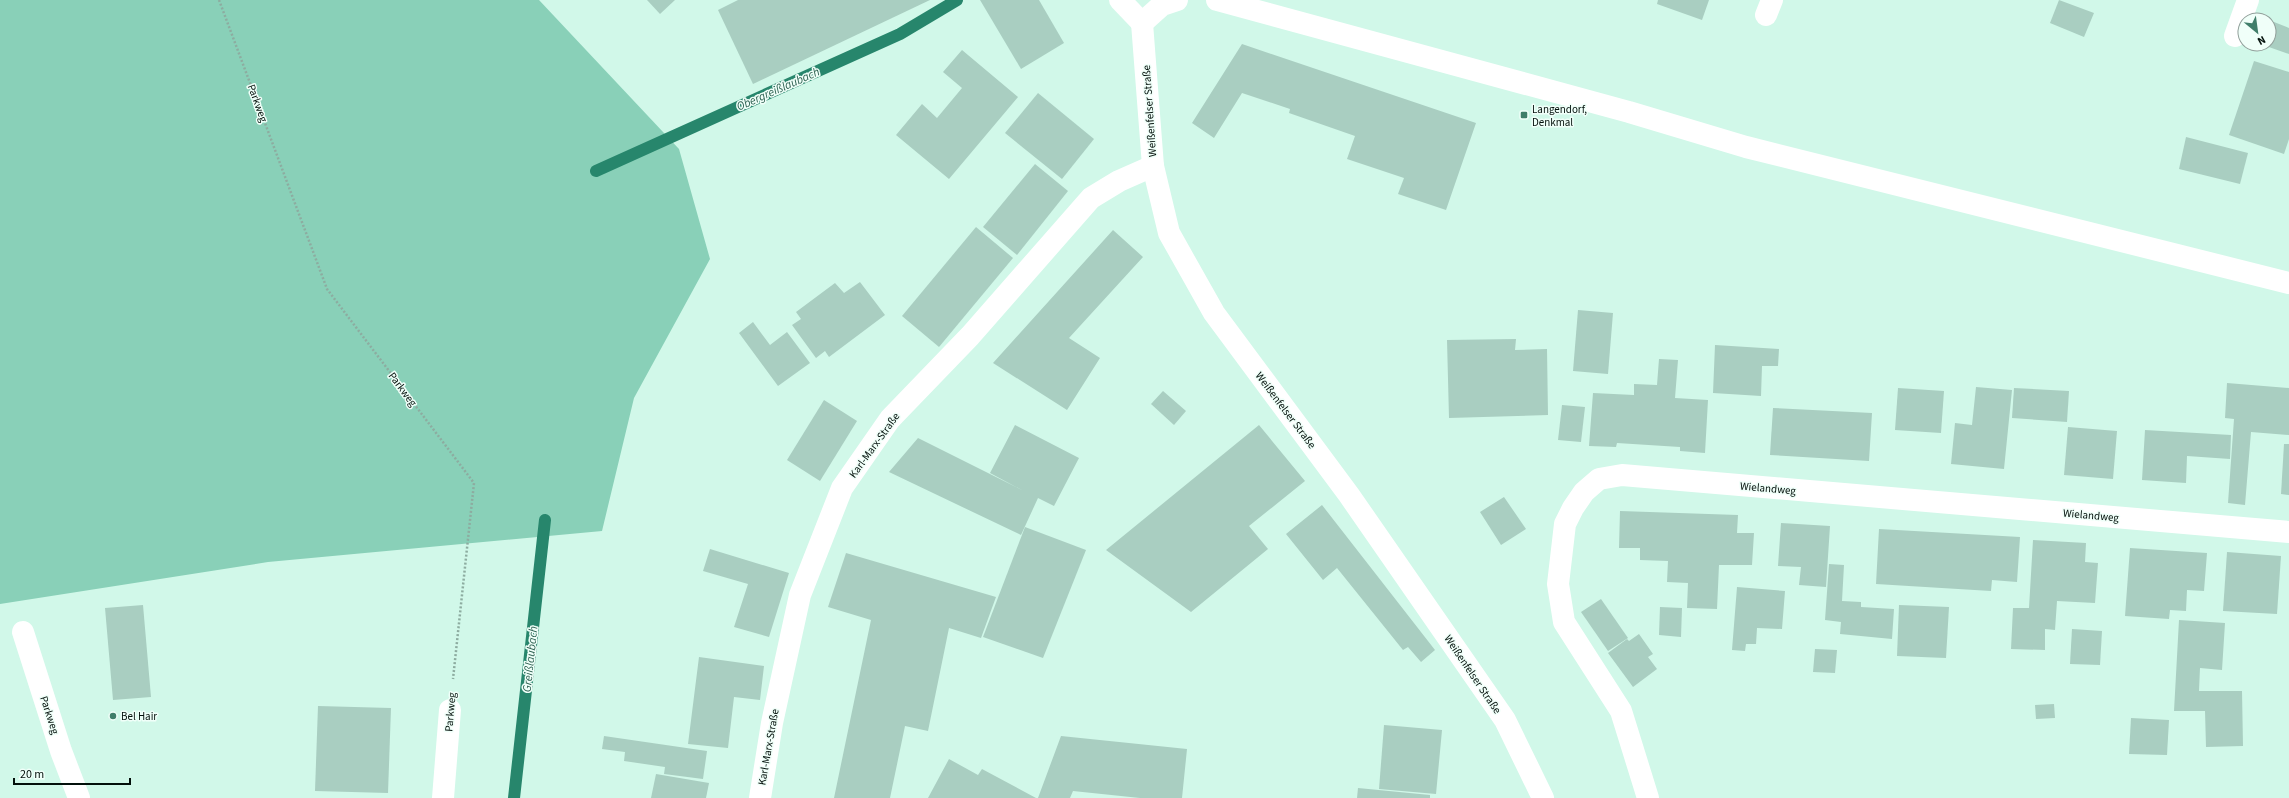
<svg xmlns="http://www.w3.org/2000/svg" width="2289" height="798" viewBox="0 0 2289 798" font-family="'Source Sans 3',sans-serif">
<rect width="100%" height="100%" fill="#d1f8e9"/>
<polygon fill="#89d0b8" points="0,0 539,0 679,149 710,259 634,398 602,531 268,562 0,604"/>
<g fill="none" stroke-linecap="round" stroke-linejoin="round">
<g stroke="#27866c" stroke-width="12">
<polyline points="596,171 900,34 957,0"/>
<polyline points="514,798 545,520"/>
</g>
</g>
<g fill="#a9cec1">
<polygon points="647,0 675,0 660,14"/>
<polygon points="738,0 930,0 753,84 718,10"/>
<polygon points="980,0 1039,0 1064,43 1021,69"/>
<polygon points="1658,0 1709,0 1702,20 1657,4"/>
<polygon points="2059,0 2094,13 2084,37 2050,23"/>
<polygon points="2274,22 2289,28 2289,54 2266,46 2269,44 2269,36"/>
<polygon points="1242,44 1476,123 1446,210 1398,194 1404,178 1347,159 1355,136 1289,113 1290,109 1242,93 1214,138 1192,123"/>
<polygon points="962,50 1018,97 949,179 896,135 922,104 937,118 962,88 943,72"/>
<polygon points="2254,61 2289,72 2289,139 2284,154 2229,135"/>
<polygon points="1038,93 1094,139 1062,179 1005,133"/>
<polygon points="2186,137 2248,153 2240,184 2179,169"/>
<polygon points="1035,164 1068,191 1017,255 983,227"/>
<polygon points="976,227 1013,258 939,347 902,316"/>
<polygon points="1113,230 1143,257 1069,338 1100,358 1067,410 993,363"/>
<polygon points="860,282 885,315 829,357 825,351 816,358 792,325 801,319 796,312 835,283 844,293"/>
<polygon points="1578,310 1613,313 1608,374 1573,371"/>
<polygon points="753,322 770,345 787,332 810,363 778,386 739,333"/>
<polygon points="1516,339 1515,350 1547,349 1548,415 1449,418 1447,340"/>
<polygon points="1715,345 1779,349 1778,366 1762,366 1761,396 1713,393"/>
<polygon points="1659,359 1678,360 1675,398 1708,400 1705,453 1680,451 1680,447 1617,443 1616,447 1589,446 1593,393 1634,395 1634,384 1657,385"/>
<polygon points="2227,383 2289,388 2289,435 2251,432 2245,505 2228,503 2234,419 2225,418"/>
<polygon points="1976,387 2012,390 2004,469 1951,464 1955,423 1972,425"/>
<polygon points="1898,388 1944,391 1941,433 1895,430"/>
<polygon points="2014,388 2069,391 2067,422 2012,418"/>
<polygon points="1163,391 1186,411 1174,425 1151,404"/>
<polygon points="824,400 857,421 820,481 787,460"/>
<polygon points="1562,405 1585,407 1581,442 1558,440"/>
<polygon points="1773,408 1872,413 1869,461 1770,455"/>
<polygon points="1015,425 1079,458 1054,506 1038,498 1021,535 889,472 918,438 1022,490 990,473"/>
<polygon points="1259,425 1305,481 1249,526 1268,549 1191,612 1106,550"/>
<polygon points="2068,427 2117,431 2113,479 2064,475"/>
<polygon points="2145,430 2231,435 2230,459 2187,456 2186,483 2142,480"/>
<polygon points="2284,444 2289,444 2289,495 2281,494"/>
<polygon points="1504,497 1526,529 1501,545 1480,512"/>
<polygon points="1322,505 1435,650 1421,662 1408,647 1403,650 1337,568 1323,580 1286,534"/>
<polygon points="1620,511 1738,515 1737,533 1754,533 1752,565 1719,565 1717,609 1687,608 1688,583 1667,582 1668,561 1640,560 1640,548 1619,548"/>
<polygon points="1781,523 1830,526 1826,587 1799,585 1801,567 1778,566"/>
<polygon points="1025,527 1086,550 1043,658 983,637"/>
<polygon points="1879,529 2020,537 2017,582 1992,580 1991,591 1876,584"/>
<polygon points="2033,540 2086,543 2085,562 2098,563 2095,603 2057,601 2055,630 2045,629 2045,650 2011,649 2013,608 2029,608"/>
<polygon points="2130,548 2207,553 2204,591 2187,590 2186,611 2170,610 2169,619 2125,616"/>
<polygon points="710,549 789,573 769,637 734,627 748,584 703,571"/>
<polygon points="2227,552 2281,556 2277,614 2223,611"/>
<polygon points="846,553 996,597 981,638 949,628 928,731 905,726 890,798 834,798 871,620 828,607"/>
<polygon points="1829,564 1844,565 1842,601 1861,602 1861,607 1894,609 1892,639 1840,634 1841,622 1825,620"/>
<polygon points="1737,587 1785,591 1782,629 1757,628 1756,644 1746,644 1745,651 1732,650"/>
<polygon points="1601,599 1628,638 1608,651 1581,612"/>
<polygon points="143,605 151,697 113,700 105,608"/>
<polygon points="1899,605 1949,607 1946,658 1897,656"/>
<polygon points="1660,607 1682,608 1681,637 1659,635"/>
<polygon points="2179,620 2225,623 2222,670 2200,668 2199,691 2242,691 2243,746 2206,747 2205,711 2174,711"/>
<polygon points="2072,629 2102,631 2100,665 2070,664"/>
<polygon points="1639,634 1653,654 1648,657 1657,669 1633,687 1608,653 1627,639 1629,641"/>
<polygon points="1815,649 1837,650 1835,673 1813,672"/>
<polygon points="699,657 764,666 760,700 734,697 728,748 688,744"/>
<polygon points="2054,704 2055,718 2036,719 2035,705"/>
<polygon points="318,706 391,708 388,793 315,791"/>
<polygon points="2131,718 2169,720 2167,755 2129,754"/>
<polygon points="1384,725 1442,730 1436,794 1379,789"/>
<polygon points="604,736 707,751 703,779 664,774 665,767 624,761 625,752 602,749"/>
<polygon points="1061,736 1187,749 1182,798 1140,798 1073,791 1070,798 1038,798"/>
<polygon points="949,759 978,775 982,769 1036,798 928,798"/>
<polygon points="656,774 709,783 706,798 651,798"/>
<polygon points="1358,788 1430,795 1430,798 1357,798"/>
</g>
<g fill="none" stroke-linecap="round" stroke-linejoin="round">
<polyline stroke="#8daca0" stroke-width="2.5" stroke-dasharray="2 2" stroke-linecap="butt" points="219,0 327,289 474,483 453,679"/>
<g stroke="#fff" stroke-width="22">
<polyline points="1120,0 1142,23"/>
<polyline points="1217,0 1629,112 1746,147 2289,283"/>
<polyline points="1766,15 1772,0"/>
<polyline points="1142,23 1153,166 1169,233 1214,313 1349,495 1505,720 1543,798"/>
<polyline points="1142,23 1162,5 1177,0"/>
<polyline points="2235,36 2248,0"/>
<polyline points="23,632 61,751 79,798"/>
<polyline points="443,798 450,710"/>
<polyline points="760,798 772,723 800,595 842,488 890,419 970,336 1091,198 1119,181 1153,166"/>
<polyline points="1648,798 1621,711 1564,622 1558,584 1565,524 1573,508 1584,492 1599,479 1622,475 2289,532"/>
</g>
</g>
<g fill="#407e6a" stroke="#f0fff9" stroke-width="1.5">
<rect x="1520" y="111" width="8" height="8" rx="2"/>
<circle cx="113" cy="716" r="4"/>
</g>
<g text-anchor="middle" stroke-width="3" stroke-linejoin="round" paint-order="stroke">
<g font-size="11" fill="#03100b" stroke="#f0fff9">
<text transform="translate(258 103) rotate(70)" y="4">Parkweg</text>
<text transform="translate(1149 111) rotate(-94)" y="4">Weißenfelser Straße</text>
<text transform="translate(403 389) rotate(53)" y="4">Parkweg</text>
<text transform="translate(1286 410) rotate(53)" y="4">Weißenfelser Straße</text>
<text transform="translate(874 445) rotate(-54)" y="4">Karl-Marx-Straße</text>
<text transform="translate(1768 488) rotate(5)" y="4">Wielandweg</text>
<text transform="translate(2091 515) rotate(5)" y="4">Wielandweg</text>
<text transform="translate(1473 674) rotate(56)" y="4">Weißenfelser Straße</text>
<text transform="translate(450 712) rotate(-85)" y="4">Parkweg</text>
<text transform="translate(50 715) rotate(72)" y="4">Parkweg</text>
<text transform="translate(768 747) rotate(-80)" y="4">Karl-Marx-Straße</text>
</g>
<g font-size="11" fill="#03100b" stroke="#f0fff9" text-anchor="start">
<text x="1532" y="113">Langendorf,<tspan x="1532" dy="13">Denkmal</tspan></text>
<text x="121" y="720">Bel Hair</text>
</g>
<g font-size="12" font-style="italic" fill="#2d6050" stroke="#f0fff9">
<text transform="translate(778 89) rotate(-24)" y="4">Obergreißlaubach</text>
<text transform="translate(530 659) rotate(-84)" y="4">Greißlaubach</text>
</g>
</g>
<g transform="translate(2257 32) rotate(151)"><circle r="19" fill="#f0fff9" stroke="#919f9a"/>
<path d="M0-3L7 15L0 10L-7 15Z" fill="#407e6a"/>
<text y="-6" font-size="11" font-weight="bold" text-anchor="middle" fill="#03100b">N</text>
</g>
<path d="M14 778v6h116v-6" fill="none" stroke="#03100b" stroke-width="2"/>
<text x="20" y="778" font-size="12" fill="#03100b" stroke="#f0fff9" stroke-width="3" paint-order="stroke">20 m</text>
</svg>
